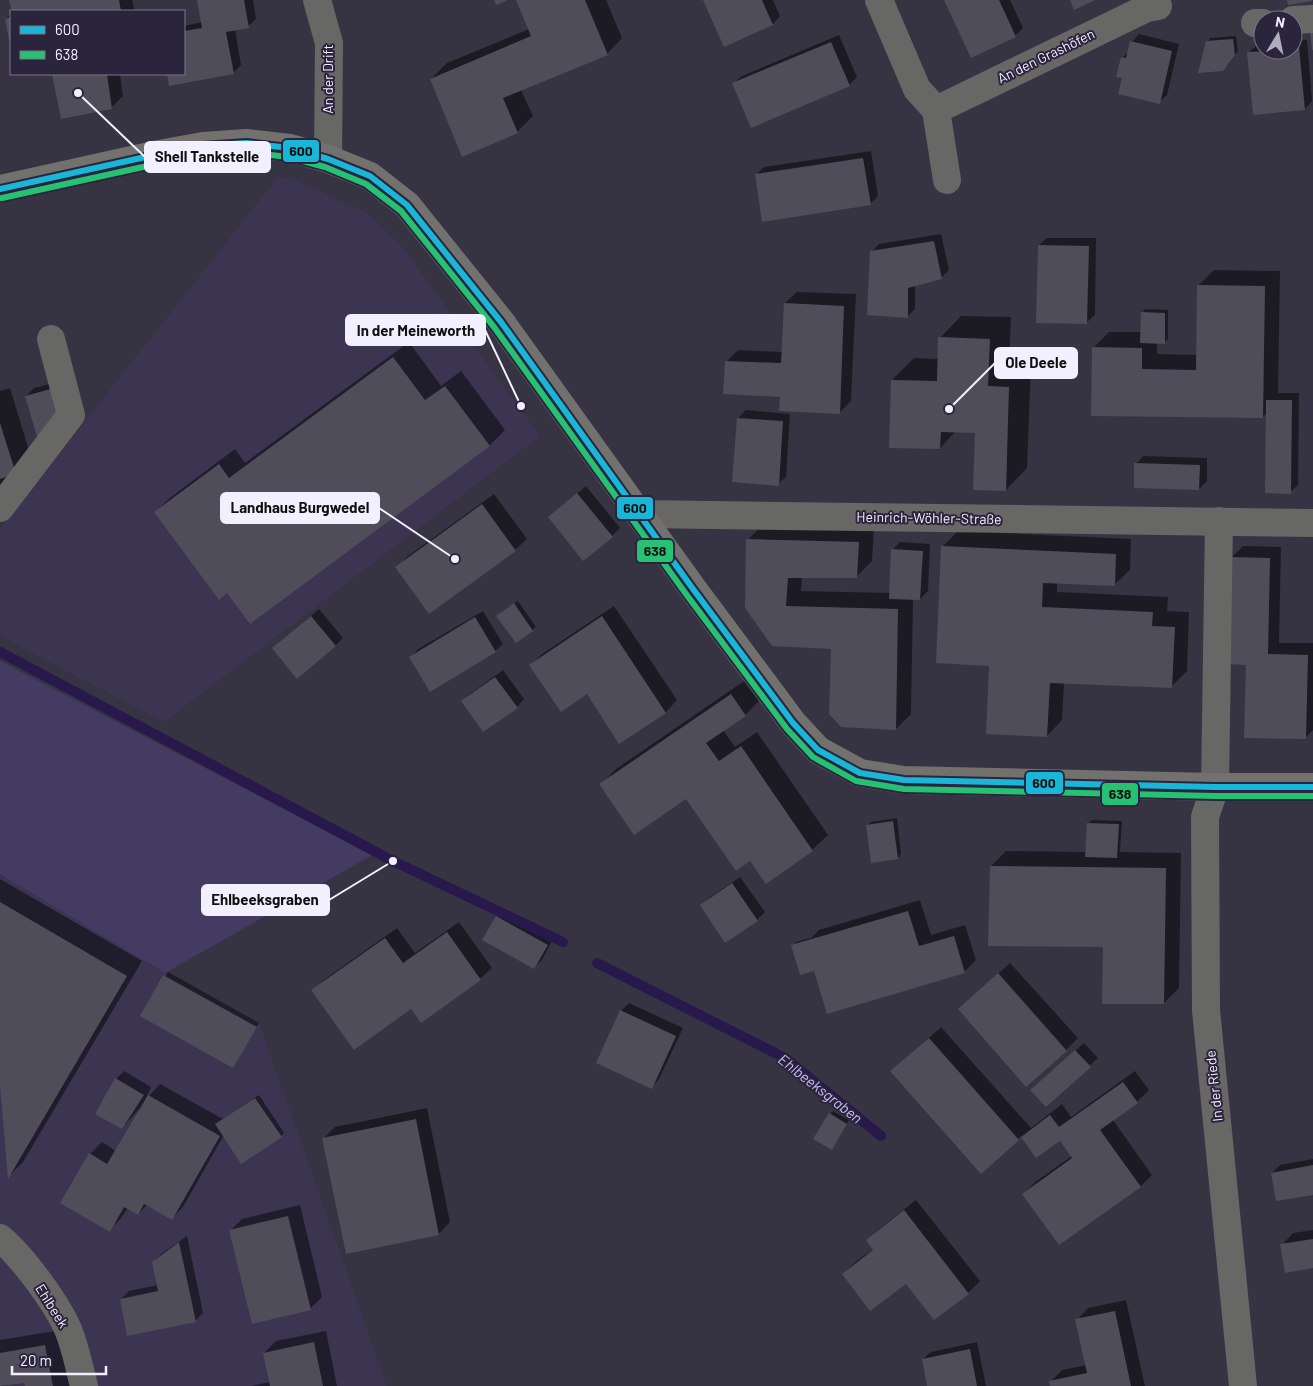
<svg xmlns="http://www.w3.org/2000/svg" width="1313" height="1386" viewBox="0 0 1313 1386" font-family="Barlow,sans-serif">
<rect width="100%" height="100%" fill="#363442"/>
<g fill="#3b3552">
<polygon points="278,177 291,178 367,213 401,245 540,436 164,722 0,636 0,529"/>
<polygon points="0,874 165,973 259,1023 387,1386 0,1386"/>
</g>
<polygon fill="#443b62" points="0,661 372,855 165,973 0,874"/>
<g fill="#0007">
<polygon points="11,0 132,0 135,11 13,11"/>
<polygon points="198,0 253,0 256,19 248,26 235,29 241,65 233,73 170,84 168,74 184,74 184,26 202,22"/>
<polygon points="517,0 606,0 622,38 607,54 521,90 533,116 517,132 431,79 447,63 529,29"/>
<polygon points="705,0 773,0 780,16 773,24 724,45"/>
<polygon points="945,0 1010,0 1023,28 1015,36"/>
<polygon points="11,14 11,43 6,19"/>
<polygon points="1139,34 1179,44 1167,95 1159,102 1124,77 1122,58 1129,51 1132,42"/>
<polygon points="839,35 857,77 849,85 734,83 742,76"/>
<polygon points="1236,36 1238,51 1227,66 1207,42 1210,38"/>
<polygon points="1307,40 1312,101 1305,109 1249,52 1257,45 1263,44 1263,50 1293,50 1293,41"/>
<polygon points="54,74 120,74 123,96 111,108 62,117"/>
<polygon points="871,151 878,196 870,204 756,175 764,167"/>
<polygon points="941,234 949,270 941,278 915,285 915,309 907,317 871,252 879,244"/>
<polygon points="1047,238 1096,238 1095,315 1087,322 1039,245"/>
<polygon points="1214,270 1280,271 1278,393 1299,393 1298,485 1290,492 1268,412 1263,417 1093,414 1094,347 1109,332 1141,332 1142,313 1145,309 1168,310 1168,339 1164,343 1157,343 1157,354 1197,355 1198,286"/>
<polygon points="797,292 856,294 851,401 839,413 781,395 726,362 738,350 783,352 785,303"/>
<polygon points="961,316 1011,317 1009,365 1031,365 1027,468 1006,490 977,432 956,431 940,448 892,380 914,358 939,359 940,338"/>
<polygon points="409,342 441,386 461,371 505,430 490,445 250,622 228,592 155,512 171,497 235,449 245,463"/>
<polygon points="65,380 38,438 26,396 34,388"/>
<polygon points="10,388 31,457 0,500 0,391"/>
<polygon points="746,410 790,414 786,477 778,484 738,418"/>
<polygon points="1143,456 1207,458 1207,481 1199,489 1136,464"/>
<polygon points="586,486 620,528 612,536 550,517"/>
<polygon points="494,494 527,539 515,550 397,567 408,556"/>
<polygon points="763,524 874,527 872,561 856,577 802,577 801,591 890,593 892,550 900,542 930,544 928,591 920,599 913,599 911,714 896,729 832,648 773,645 748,540"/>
<polygon points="958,531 1131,539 1130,570 1114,585 1057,583 1057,592 1168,597 1167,611 1189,612 1187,671 1171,687 1064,682 1062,720 1047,736 990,664 943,546"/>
<polygon points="1243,546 1281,547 1279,643 1313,643 1313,730 1305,738 1247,663 1232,557"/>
<polygon points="518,601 536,627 532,630 501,612"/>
<polygon points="614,606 677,700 666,712 620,742 587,693 531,665 542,654"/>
<polygon points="319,609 343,638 335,646 281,641"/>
<polygon points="483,611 503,644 495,651 411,657 418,649"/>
<polygon points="503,670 524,699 517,707 463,702 470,694"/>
<polygon points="747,679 760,700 745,715 723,730 735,747 757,732 828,835 812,850 751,859 686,798 601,784 616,769"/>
<polygon points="897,818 901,854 898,858 868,825 871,822"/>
<polygon points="1092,820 1122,821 1120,852 1181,853 1179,988 1164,1003 1104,946 991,866 1006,851 1087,852 1088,823"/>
<polygon points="740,877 765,912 757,920 701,906 709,898"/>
<polygon points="0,879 142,961 23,1162 9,1176 0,1069"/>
<polygon points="920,900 931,935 965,925 976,960 964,972 793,945 796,942 811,938 819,930"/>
<polygon points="504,909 554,937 542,960 534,967 497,917"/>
<polygon points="459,922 492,968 480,979 412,1008 313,990 325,979 397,928 415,953"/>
<polygon points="1010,963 1078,1038 1066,1050 959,1009"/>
<polygon points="168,972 259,1023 233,1066 142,1015"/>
<polygon points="629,1003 683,1028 659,1079 652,1087 621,1011"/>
<polygon points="941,1027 1031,1128 1062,1104 1071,1117 1135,1071 1149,1090 1137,1102 1113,1120 1152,1175 1140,1187 1024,1194 1035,1182 1072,1156 1060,1139 1036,1156 1021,1136 1018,1139 892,1071"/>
<polygon points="1084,1043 1098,1058 1046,1105 1039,1082"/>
<polygon points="124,1071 151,1087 146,1099 160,1084 223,1119 259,1095 284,1133 281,1136 224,1135 183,1207 171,1219 147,1205 138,1214 128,1208 121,1218 110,1230 90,1154 102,1142 116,1151 141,1107 122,1128 116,1079"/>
<polygon points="427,1108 450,1222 439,1234 323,1139 335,1127"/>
<polygon points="833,1111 849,1120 835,1145 830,1114"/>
<polygon points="1313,1159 1313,1193 1272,1173 1280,1165"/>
<polygon points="916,1200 980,1281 968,1293 934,1319 906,1282 844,1274 855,1262 874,1249 867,1240 879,1229"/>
<polygon points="300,1205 322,1297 310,1309 231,1230 242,1219"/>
<polygon points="1313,1230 1313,1267 1282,1245 1293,1233"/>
<polygon points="187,1236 203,1313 195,1321 121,1299 129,1291 158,1285 153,1262 161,1254"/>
<polygon points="1126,1300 1145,1386 1051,1386 1050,1382 1062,1370 1086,1365 1077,1320 1088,1308"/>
<polygon points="61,1330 71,1386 26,1386 25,1381 0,1386 0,1340"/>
<polygon points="326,1331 337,1386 251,1386 270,1382 264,1353 276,1341"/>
<polygon points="977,1342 986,1386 929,1386 923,1359 931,1352"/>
</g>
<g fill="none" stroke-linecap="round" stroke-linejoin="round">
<g stroke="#28184c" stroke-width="10">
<polyline points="0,652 393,861 563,942"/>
<polyline points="597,963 785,1058 881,1136"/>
</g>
</g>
<g fill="#4f4d5a">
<polygon points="9,0 119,0 121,11 12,11"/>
<polygon points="197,0 244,0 249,28 226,32 234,74 169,86 167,74 184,74 184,31 202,28"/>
<polygon points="494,0 508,0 496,5"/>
<polygon points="516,0 585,0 608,55 503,98 518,133 462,157 430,79 531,36"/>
<polygon points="703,0 762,0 773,25 724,47"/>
<polygon points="944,0 999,0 1016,37 971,58"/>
<polygon points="1070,0 1095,0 1074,10"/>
<polygon points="1287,0 1312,0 1312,1 1288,5"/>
<polygon points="11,17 11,45 10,45 5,19"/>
<polygon points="1313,32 1313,50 1312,50 1310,33"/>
<polygon points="1233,39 1235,55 1223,71 1198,73 1206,41"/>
<polygon points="1130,41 1172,51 1160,104 1118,94 1122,78 1116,77 1121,57 1126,58"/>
<polygon points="831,42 850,86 751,128 732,83"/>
<polygon points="1299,47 1305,110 1253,115 1247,52 1293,50 1293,48"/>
<polygon points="52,74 107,74 112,109 61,119"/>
<polygon points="863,158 871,205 762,222 755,174"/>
<polygon points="934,241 942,279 908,288 908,318 867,315 870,251"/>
<polygon points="1038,245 1089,246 1087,324 1036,323"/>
<polygon points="1197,285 1265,286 1263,418 1091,416 1092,347 1142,348 1142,369 1196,370"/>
<polygon points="784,303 844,306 840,414 779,411 780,397 723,394 725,361 781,363"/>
<polygon points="1141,312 1165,313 1165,344 1140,343"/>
<polygon points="938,337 990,339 988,386 1009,387 1006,491 973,490 975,433 941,432 940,449 889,448 891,380 937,381"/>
<polygon points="393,357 425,400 445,386 490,446 250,624 227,593 219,600 154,512 219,464 229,478"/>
<polygon points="58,387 64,413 38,440 25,396"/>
<polygon points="1266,400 1292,400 1291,494 1265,493"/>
<polygon points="737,418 783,421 779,486 732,482"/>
<polygon points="0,423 16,474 0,479"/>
<polygon points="1134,463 1200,465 1199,490 1134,488"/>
<polygon points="577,493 613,537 583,561 548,517"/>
<polygon points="482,504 516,551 429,614 395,567"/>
<polygon points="746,539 859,542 857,578 788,578 786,606 898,609 896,730 841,727 829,714 831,649 772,646 745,608"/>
<polygon points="941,546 1116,554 1115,586 1043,583 1042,607 1153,612 1152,626 1175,627 1172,688 1050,683 1047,737 986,734 989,666 936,663"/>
<polygon points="891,549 923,551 920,600 889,599"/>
<polygon points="1230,557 1270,558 1268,654 1308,655 1306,739 1244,738 1246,665 1228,664"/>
<polygon points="514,603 533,631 516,643 496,616"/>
<polygon points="311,616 336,646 297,679 272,648"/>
<polygon points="602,616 666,713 619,744 587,694 561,712 529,665"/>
<polygon points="475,617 496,652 430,692 409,657"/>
<polygon points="495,677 518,708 483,732 461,701"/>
<polygon points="731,694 746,716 706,743 719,761 741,746 813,851 766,884 750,861 736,871 686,799 634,835 599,784"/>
<polygon points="893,821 898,859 871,863 866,825"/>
<polygon points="1087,823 1119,824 1117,858 1085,857"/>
<polygon points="990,866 1166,868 1164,1004 1102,1004 1103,947 988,946"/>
<polygon points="732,883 758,921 725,943 700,905"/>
<polygon points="0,902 127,976 8,1179 0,1084"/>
<polygon points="908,911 919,946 954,936 965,973 827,1014 814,971 800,975 791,945"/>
<polygon points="496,916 548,945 534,969 482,940"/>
<polygon points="447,932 481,980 421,1023 411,1009 354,1050 311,990 385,938 403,963"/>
<polygon points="998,973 1067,1051 1026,1087 958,1009"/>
<polygon points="163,975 257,1027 233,1068 140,1016"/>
<polygon points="620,1010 676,1036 652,1089 596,1063"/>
<polygon points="929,1038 1019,1140 981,1174 890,1071"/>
<polygon points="1075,1050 1091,1067 1046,1107 1030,1090"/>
<polygon points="115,1078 144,1095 122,1129 95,1114"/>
<polygon points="1123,1082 1138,1103 1100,1130 1141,1187 1059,1245 1022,1194 1072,1158 1060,1141 1036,1158 1021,1137 1050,1115 1059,1127"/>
<polygon points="148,1095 220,1136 172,1220 144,1204 138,1215 124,1207 110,1232 60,1203 89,1153 107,1164"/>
<polygon points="255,1098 282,1137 241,1164 215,1124"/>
<polygon points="829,1113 847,1124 832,1150 813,1139"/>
<polygon points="416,1119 439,1235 346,1254 322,1138"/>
<polygon points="1313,1165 1313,1195 1276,1201 1271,1173"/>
<polygon points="904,1210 969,1294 934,1320 906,1284 870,1311 842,1274 873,1250 866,1240"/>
<polygon points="288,1216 311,1310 252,1324 229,1230"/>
<polygon points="1313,1239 1313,1268 1285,1273 1280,1244"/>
<polygon points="179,1242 196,1322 127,1336 120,1299 158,1291 152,1262"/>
<polygon points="1115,1311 1131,1386 1050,1386 1049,1381 1087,1373 1075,1319"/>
<polygon points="314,1342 323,1386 270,1386 263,1353"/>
<polygon points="45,1345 53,1386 25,1386 24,1383 0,1386 0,1353"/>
<polygon points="970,1349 977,1386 927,1386 922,1359"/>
</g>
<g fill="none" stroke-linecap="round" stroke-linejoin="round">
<g stroke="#676766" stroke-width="28">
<polyline points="317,0 329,43 328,159"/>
<polyline points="879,0 917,89 936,110 1147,8 1158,6"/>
<polyline points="1293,20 1313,19"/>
<polyline points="1255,23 1263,23"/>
<polyline points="936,110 947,180"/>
<polyline points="0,508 71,415 51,339"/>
<polyline points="640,514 1313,523"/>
<polyline points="1219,521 1215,787 1205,817 1206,1010 1243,1386"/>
<path d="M 0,1238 C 22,1256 55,1301 67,1327 C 75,1345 79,1367 84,1386"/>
</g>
<polyline stroke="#72716e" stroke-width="28" points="0,189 159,154 203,146 246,143 290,148 328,159 370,176 407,205 501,322 693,589 793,723 818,750 860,773 904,780 1215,787 1313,787"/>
<g stroke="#2a243d" stroke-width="10">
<polyline id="bus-1" points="0,189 159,154 203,146 246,143 290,148 328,159 370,176 407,205 501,322 693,589 793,723 818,750 860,773 904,780 1215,787 1313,787"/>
</g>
<g stroke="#2a243d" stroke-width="10">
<polyline id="bus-2" points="2,198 161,163 204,155 246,152 288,157 325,167 366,184 401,211 494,327 686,594 787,729 813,757 856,781 904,789 1215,796 1313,796"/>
</g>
<use href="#bus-1" stroke="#1ab6d8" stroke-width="6"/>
<use href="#bus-2" stroke="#26c172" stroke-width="6"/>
</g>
<g text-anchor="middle" stroke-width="4" stroke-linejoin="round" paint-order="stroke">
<g font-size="14" fill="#f2f0fe" stroke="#2a243d">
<text transform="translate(1046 56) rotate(-26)" y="5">An den Grashöfen</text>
<text transform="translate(328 79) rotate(-90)" y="5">An der Drift</text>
<text transform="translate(929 518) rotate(1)" y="5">Heinrich-Wöhler-Straße</text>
<text transform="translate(1214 1086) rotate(-96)" y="5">In der Riede</text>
<text transform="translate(52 1306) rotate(58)" y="5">Ehlbeek</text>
</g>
<g font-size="15" font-style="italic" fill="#c8bdf4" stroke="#2a243d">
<text transform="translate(820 1089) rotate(38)" y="5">Ehlbeeksgraben</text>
</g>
</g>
<path fill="none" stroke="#f2f0fe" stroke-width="2" d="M78 93L145 157M521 406L485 330M949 409L995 363M455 559L379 508M393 861L329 900"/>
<g fill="#f2f0fe" stroke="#2a243d" stroke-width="2">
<circle cx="78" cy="93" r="5"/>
<circle cx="521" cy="406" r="5"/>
<circle cx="949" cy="409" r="5"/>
<circle cx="455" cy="559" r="5"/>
<circle cx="393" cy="861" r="5"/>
</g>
<g fill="#f2f0fe" stroke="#f2f0fe" stroke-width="2">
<rect x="145" y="142" width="125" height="30" rx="5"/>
<rect x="346" y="315" width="139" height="30" rx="5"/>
<rect x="995" y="348" width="82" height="30" rx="5"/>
<rect x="221" y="493" width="158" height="30" rx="5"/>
<rect x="202" y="885" width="127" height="30" rx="5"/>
</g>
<g font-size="15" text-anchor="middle" font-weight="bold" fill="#111">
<text x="207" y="162">Shell Tankstelle</text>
<text x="416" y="336">In der Meineworth</text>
<text x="1036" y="368">Ole Deele</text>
<text x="300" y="513">Landhaus Burgwedel</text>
<text x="265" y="905">Ehlbeeksgraben</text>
</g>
<g stroke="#2a243d" stroke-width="2">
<rect x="282" y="139" width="38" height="24" rx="5" fill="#1ab6d8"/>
<rect x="616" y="496" width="38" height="24" rx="5" fill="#1ab6d8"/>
<rect x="636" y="539" width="38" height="24" rx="5" fill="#26c172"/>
<rect x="1025" y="771" width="39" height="24" rx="5" fill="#1ab6d8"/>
<rect x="1101" y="782" width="38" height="24" rx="5" fill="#26c172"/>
</g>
<g font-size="14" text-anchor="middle" font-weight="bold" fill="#111">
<text x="301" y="156">600</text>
<text x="635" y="513">600</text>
<text x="655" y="556">638</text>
<text x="1044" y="788">600</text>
<text x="1120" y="799">638</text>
</g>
<rect x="10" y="10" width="175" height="65" fill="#2a243d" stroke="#7a768a"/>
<rect x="20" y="26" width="25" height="8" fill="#1ab6d8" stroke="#7a768a"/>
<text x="55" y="35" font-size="15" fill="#f2f0fe">600</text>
<rect x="20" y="51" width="25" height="8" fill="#26c172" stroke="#7a768a"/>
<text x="55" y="60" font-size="15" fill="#f2f0fe">638</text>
<g transform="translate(1278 35) rotate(10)"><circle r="24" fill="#2a243d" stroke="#7a768a"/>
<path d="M0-4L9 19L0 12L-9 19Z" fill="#b0aebc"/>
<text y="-8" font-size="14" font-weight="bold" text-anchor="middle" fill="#f2f0fe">N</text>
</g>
<path d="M12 1366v8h94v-8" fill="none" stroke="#f2f0fe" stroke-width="2.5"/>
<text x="20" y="1366" font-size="15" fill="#f2f0fe" stroke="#2a243d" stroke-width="4" paint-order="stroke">20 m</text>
</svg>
